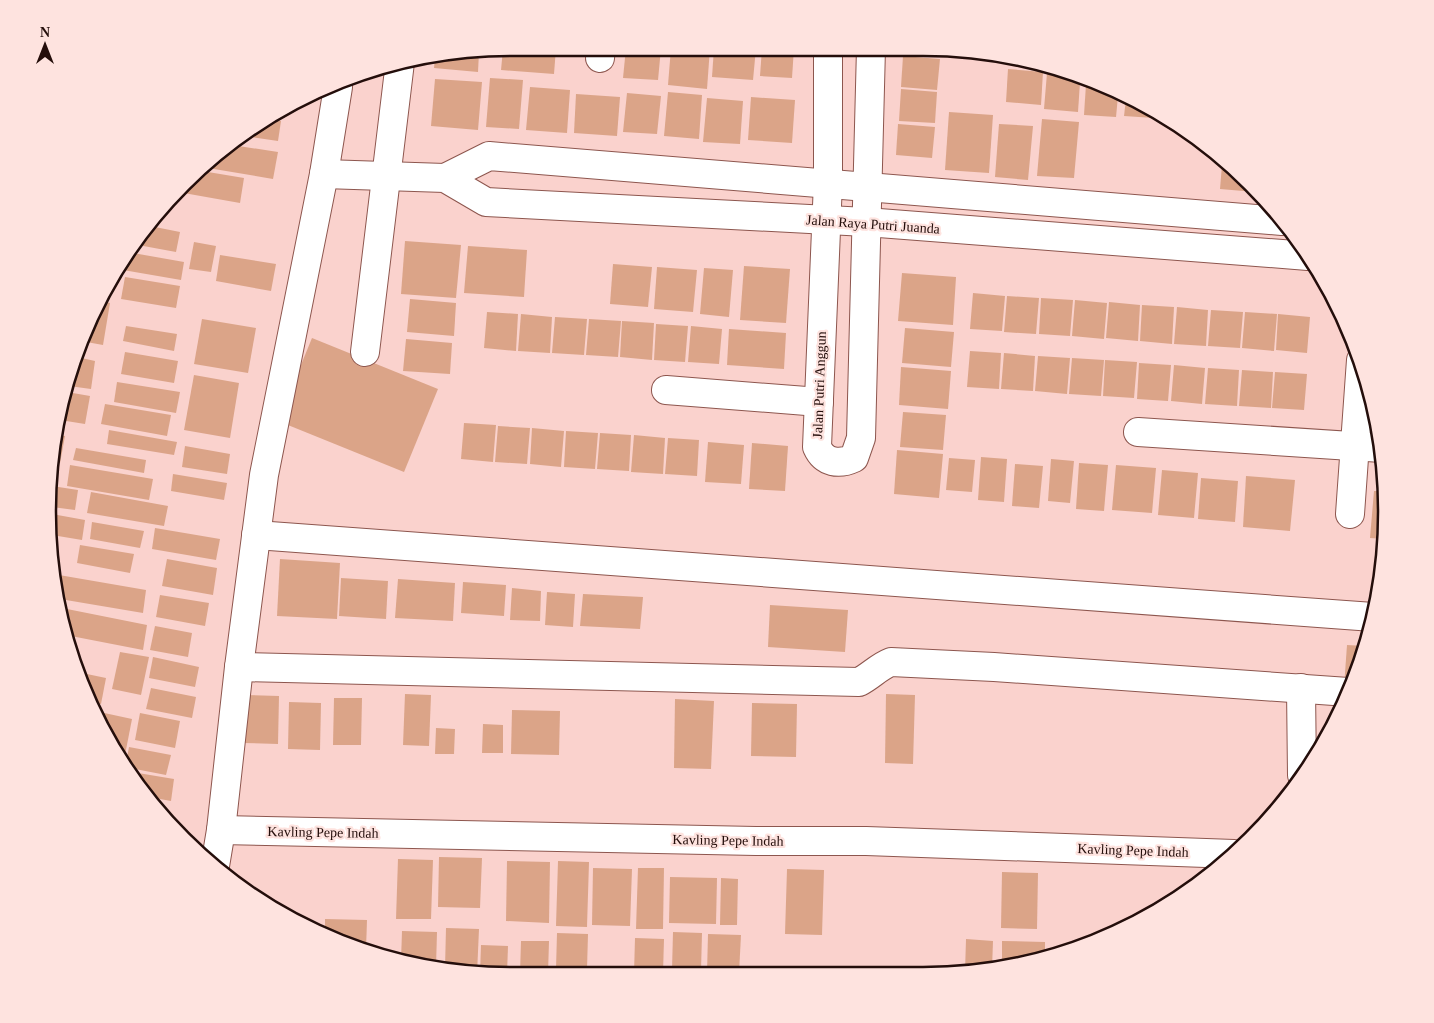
<svg xmlns="http://www.w3.org/2000/svg" width="1434" height="1023" viewBox="0 0 1434 1023" font-family="Georgia,serif">
<rect width="100%" height="100%" fill="#fad2cd"/>
<g fill="#dba488">
<polygon points="512,48 556,48 554,74 501,70 503,49"/>
<polygon points="626,48 661,48 658,80 623,78"/>
<polygon points="671,48 710,48 707,89 668,85"/>
<polygon points="714,48 756,48 753,80 712,77"/>
<polygon points="762,48 794,48 792,78 760,76"/>
<polygon points="904,48 940,49 939,56 903,54"/>
<polygon points="479,52 478,72 434,68 435,58"/>
<polygon points="903,56 940,59 937,90 901,87"/>
<polygon points="1008,69 1043,72 1041,105 1006,102"/>
<polygon points="1047,73 1061,74 1080,82 1078,112 1044,109"/>
<polygon points="490,78 523,80 519,129 486,127"/>
<polygon points="435,79 482,82 478,130 431,126"/>
<polygon points="1086,84 1118,96 1116,117 1084,115"/>
<polygon points="530,87 570,90 567,133 526,130"/>
<polygon points="901,89 937,92 935,123 899,121"/>
<polygon points="668,92 702,95 699,139 664,136"/>
<polygon points="627,93 661,96 657,134 623,132"/>
<polygon points="576,94 620,97 617,136 574,133"/>
<polygon points="751,97 795,100 792,143 748,140"/>
<polygon points="707,98 743,101 740,144 703,142"/>
<polygon points="1126,99 1155,110 1154,118 1124,116"/>
<polygon points="949,112 993,115 989,173 945,170"/>
<polygon points="269,119 281,121 278,141 243,136 254,126"/>
<polygon points="1042,119 1079,122 1074,178 1037,176"/>
<polygon points="898,124 935,127 932,158 896,155"/>
<polygon points="999,124 1033,126 1028,180 995,177"/>
<polygon points="232,145 278,152 273,179 208,168 209,165"/>
<polygon points="1222,165 1255,192 1220,189"/>
<polygon points="202,171 244,178 240,203 178,192"/>
<polygon points="150,226 180,232 176,252 138,245"/>
<polygon points="405,241 461,245 456,298 401,294"/>
<polygon points="194,242 216,246 211,272 189,269"/>
<polygon points="468,246 527,250 524,297 464,293"/>
<polygon points="133,253 184,262 181,280 123,270"/>
<polygon points="220,255 276,264 271,291 216,281"/>
<polygon points="613,264 652,267 648,307 610,304"/>
<polygon points="744,266 790,269 786,323 740,320"/>
<polygon points="657,267 697,270 693,312 654,309"/>
<polygon points="704,268 733,270 729,317 700,314"/>
<polygon points="902,273 956,277 953,325 898,321"/>
<polygon points="125,277 180,286 176,308 121,299"/>
<polygon points="973,293 1005,296 1002,331 970,329"/>
<polygon points="1007,296 1039,298 1036,334 1004,332"/>
<polygon points="1041,298 1073,300 1070,336 1039,334"/>
<polygon points="410,299 456,303 454,336 407,332"/>
<polygon points="1075,300 1107,303 1104,339 1072,336"/>
<polygon points="103,301 110,303 103,345 81,341 83,334"/>
<polygon points="1109,302 1140,305 1138,341 1106,338"/>
<polygon points="1142,305 1174,307 1172,344 1140,341"/>
<polygon points="1177,307 1208,310 1206,346 1174,344"/>
<polygon points="1211,310 1243,312 1240,348 1208,346"/>
<polygon points="487,312 518,314 516,351 484,348"/>
<polygon points="1245,312 1277,314 1274,351 1242,348"/>
<polygon points="521,314 552,317 550,353 518,351"/>
<polygon points="1278,314 1310,317 1307,353 1276,350"/>
<polygon points="555,317 587,319 584,355 552,353"/>
<polygon points="202,319 256,328 248,373 194,364"/>
<polygon points="589,319 621,321 618,357 586,355"/>
<polygon points="622,321 654,323 652,360 620,357"/>
<polygon points="656,324 688,326 685,362 654,360"/>
<polygon points="126,326 177,334 174,351 123,341"/>
<polygon points="691,326 722,329 719,364 688,362"/>
<polygon points="905,328 954,332 951,367 902,363"/>
<polygon points="729,329 786,333 784,369 727,365"/>
<polygon points="312,338 438,389 404,472 278,421"/>
<polygon points="406,339 452,343 450,374 403,371"/>
<polygon points="970,351 1001,353 999,389 967,387"/>
<polygon points="125,352 178,361 174,383 121,374"/>
<polygon points="1004,353 1035,356 1033,391 1001,389"/>
<polygon points="1038,356 1070,358 1067,394 1035,391"/>
<polygon points="77,357 95,361 91,389 69,386"/>
<polygon points="1072,358 1104,360 1101,396 1069,394"/>
<polygon points="1105,360 1137,362 1134,398 1103,396"/>
<polygon points="1139,363 1171,365 1168,401 1137,399"/>
<polygon points="1174,365 1205,368 1202,404 1171,401"/>
<polygon points="901,367 951,371 948,409 899,405"/>
<polygon points="1208,368 1239,370 1237,406 1205,404"/>
<polygon points="1242,370 1273,372 1271,408 1239,406"/>
<polygon points="1275,372 1307,374 1304,410 1272,408"/>
<polygon points="194,375 239,383 230,438 184,430"/>
<polygon points="117,382 180,392 176,413 114,402"/>
<polygon points="67,392 90,396 85,424 60,420"/>
<polygon points="105,404 171,415 167,436 101,424"/>
<polygon points="903,412 946,415 943,450 900,447"/>
<polygon points="464,423 496,425 493,462 461,459"/>
<polygon points="498,426 530,428 527,464 495,462"/>
<polygon points="532,428 564,431 561,467 530,464"/>
<polygon points="109,430 177,442 174,455 107,444"/>
<polygon points="566,431 598,433 595,469 564,467"/>
<polygon points="600,433 631,435 629,471 597,469"/>
<polygon points="56,435 65,436 60,463 52,462"/>
<polygon points="634,435 665,438 663,474 631,472"/>
<polygon points="668,438 699,440 697,476 665,474"/>
<polygon points="708,442 744,445 741,484 705,482"/>
<polygon points="752,443 788,446 785,491 749,489"/>
<polygon points="185,446 230,454 227,474 182,467"/>
<polygon points="76,448 146,460 144,473 73,460"/>
<polygon points="897,450 943,454 939,498 894,494"/>
<polygon points="981,457 1007,459 1004,502 978,500"/>
<polygon points="949,458 975,460 972,492 946,490"/>
<polygon points="1051,459 1074,461 1070,503 1048,501"/>
<polygon points="1079,463 1108,465 1104,511 1076,509"/>
<polygon points="1015,464 1043,466 1039,508 1012,506"/>
<polygon points="70,465 153,479 149,500 67,486"/>
<polygon points="1116,465 1156,468 1152,513 1112,510"/>
<polygon points="1162,470 1198,473 1194,518 1158,515"/>
<polygon points="173,474 227,483 224,500 171,491"/>
<polygon points="1246,476 1295,480 1290,531 1243,527"/>
<polygon points="1201,478 1238,481 1235,522 1198,519"/>
<polygon points="52,486 78,490 75,510 52,507"/>
<polygon points="1374,491 1384,491 1385,539 1370,538"/>
<polygon points="91,492 168,506 164,526 87,513"/>
<polygon points="52,514 85,520 82,540 52,535"/>
<polygon points="92,522 144,531 140,548 90,539"/>
<polygon points="155,528 220,539 216,560 152,549"/>
<polygon points="80,545 134,554 130,573 77,563"/>
<polygon points="52,549 58,550 54,574 52,572"/>
<polygon points="167,559 217,568 213,595 162,586"/>
<polygon points="280,559 340,563 337,619 277,616"/>
<polygon points="59,575 146,590 143,613 60,599 57,589"/>
<polygon points="341,578 388,581 386,619 339,616"/>
<polygon points="398,579 455,583 453,621 395,618"/>
<polygon points="463,582 506,585 504,616 461,613"/>
<polygon points="512,588 541,591 540,621 510,620"/>
<polygon points="547,592 575,594 573,627 545,625"/>
<polygon points="583,594 643,597 640,629 580,626"/>
<polygon points="160,595 209,603 205,626 156,617"/>
<polygon points="770,605 848,610 845,652 768,647"/>
<polygon points="62,608 147,625 143,650 71,636"/>
<polygon points="155,626 192,633 188,657 150,650"/>
<polygon points="1347,645 1365,646 1350,688 1344,687"/>
<polygon points="120,652 149,657 141,695 112,689"/>
<polygon points="153,657 199,667 195,687 149,678"/>
<polygon points="82,673 106,678 101,704 91,702"/>
<polygon points="151,688 196,697 192,718 146,709"/>
<polygon points="405,694 431,695 429,746 403,745"/>
<polygon points="886,694 915,695 913,764 885,763"/>
<polygon points="244,695 279,696 278,744 243,743"/>
<polygon points="334,698 362,698 361,745 333,745"/>
<polygon points="675,699 714,701 711,769 674,768"/>
<polygon points="289,702 321,703 320,750 288,749"/>
<polygon points="752,703 797,704 796,757 751,756"/>
<polygon points="512,710 560,711 559,755 511,754"/>
<polygon points="95,711 132,719 124,760 95,716"/>
<polygon points="140,713 180,721 175,748 135,740"/>
<polygon points="483,724 503,725 503,753 482,753"/>
<polygon points="436,728 455,729 454,754 435,754"/>
<polygon points="129,747 171,755 166,775 130,768 126,763"/>
<polygon points="132,772 174,779 171,801 149,797"/>
<polygon points="156,808 169,810 166,821 163,818"/>
<polygon points="439,857 482,858 480,908 438,907"/>
<polygon points="398,859 433,860 431,919 396,919"/>
<polygon points="507,861 550,862 549,923 506,921"/>
<polygon points="558,861 589,862 587,927 556,926"/>
<polygon points="593,868 632,869 630,926 592,925"/>
<polygon points="638,868 664,868 663,929 636,929"/>
<polygon points="787,869 824,870 822,935 785,934"/>
<polygon points="1002,872 1038,873 1037,929 1001,928"/>
<polygon points="670,877 717,878 716,924 669,923"/>
<polygon points="721,878 738,879 737,925 720,925"/>
<polygon points="325,919 367,920 366,950 325,935"/>
<polygon points="446,928 479,929 477,974 445,968"/>
<polygon points="402,931 437,932 436,967 401,961"/>
<polygon points="673,932 702,933 701,971 672,970"/>
<polygon points="557,933 588,934 587,969 556,969"/>
<polygon points="708,934 741,935 739,973 707,973"/>
<polygon points="635,938 664,939 663,973 634,974"/>
<polygon points="966,939 993,941 992,969 983,971 965,972"/>
<polygon points="521,941 549,941 548,974 520,974"/>
<polygon points="1002,941 1045,942 1045,953 1002,966"/>
<polygon points="481,945 508,946 507,974 480,974"/>
</g>
<g fill="none" stroke-linecap="round" stroke-linejoin="round">
<g stroke="#8d564e" stroke-width="30">
<g id="minor">
<path d="M 828,48 L 828,182 L 817,447 C 824,463 839,465 854,458 L 861,438 L 871,48"/>
<polyline points="600,58 601,48"/>
<polyline points="324,174 445,178 486,202 866,222 1308,256"/>
<polyline points="445,178 489,156 1282,221"/>
<polyline points="365,352 400,62"/>
<polyline points="666,390 819,402"/>
<polyline points="1138,432 1382,448"/>
<polyline points="1350,514 1361,360"/>
<polyline points="256,535 1373,617"/>
<path d="M 239,667 L 859,682 C 871,676 878,667 891,662 L 994,667 L 1348,692"/>
<polyline points="1301,688 1302,775"/>
<polyline points="221,830 756,841 866,841 1234,854"/>
<polyline points="215,866 221,830 239,667 264,475 324,174 338,87"/>
</g>
</g>
<use href="#minor" stroke="#fff" stroke-width="28"/>
</g>
<g text-anchor="middle" stroke-width="4.5" stroke-linejoin="round" paint-order="stroke">
<g font-size="14" fill="#240e0b" stroke="#fee3df">
<text transform="translate(873 224) rotate(4)" y="5">Jalan Raya Putri Juanda</text>
<text transform="translate(819 385) rotate(-88)" y="5">Jalan Putri Anggun</text>
<text transform="translate(323 832) rotate(1)" y="5">Kavling Pepe Indah</text>
<text transform="translate(728 840) rotate(1)" y="5">Kavling Pepe Indah</text>
<text transform="translate(1133 850) rotate(2)" y="5">Kavling Pepe Indah</text>
</g>
</g>
<path d="M0 0H1434V1023H0ZM511 56H923A455 455 0 0 1 1378 511V512A455 455 0 0 1 923 967H511A455 455 0 0 1 56 512V511A455 455 0 0 1 511 56Z" fill="#fee3df" fill-rule="evenodd"/>
<path fill="none" stroke="#240e0b" stroke-width="2.5" d="M511 56H923A455 455 0 0 1 1378 511V512A455 455 0 0 1 923 967H511A455 455 0 0 1 56 512V511A455 455 0 0 1 511 56Z"/>
<g transform="translate(45 45)" stroke="#fee3df" stroke-width="4" paint-order="stroke">
<path d="M0-4L9 19L0 12L-9 19Z" fill="#240e0b"/>
<text y="-8" font-size="14" font-weight="bold" text-anchor="middle" fill="#240e0b">N</text>
</g>
</svg>
